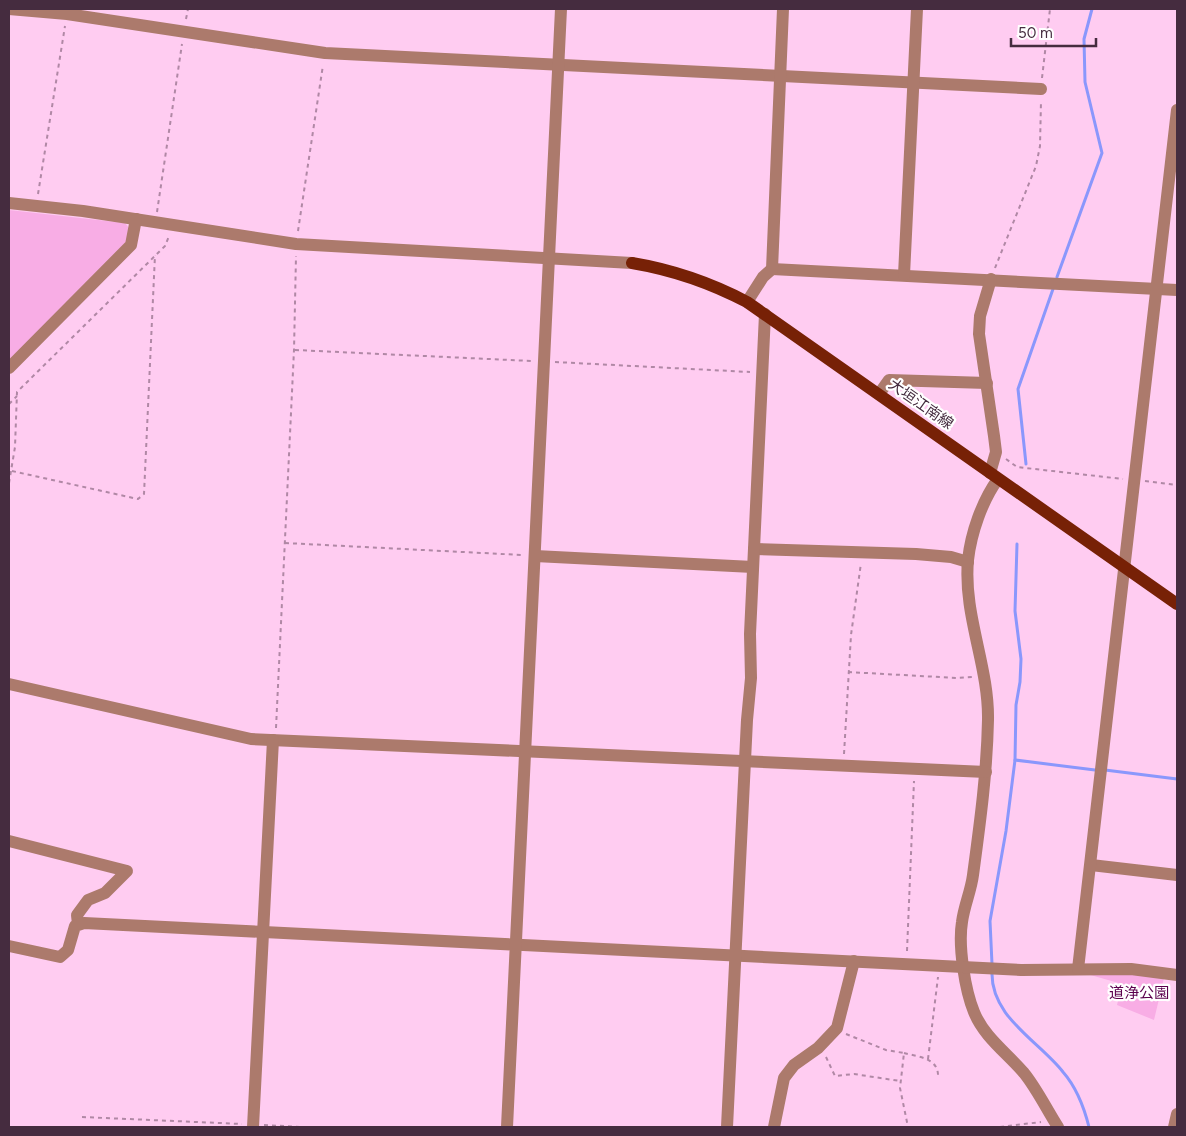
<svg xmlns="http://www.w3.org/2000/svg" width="1186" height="1136" viewBox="0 0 1186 1136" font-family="Figtree,'Noto Sans JP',sans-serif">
<rect width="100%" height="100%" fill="#ffccf1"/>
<g fill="#f8ade5">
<polygon points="9,210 125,223 129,228 127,242 9,363"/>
<polygon points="1125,973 1164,978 1154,1020 1117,1005 1122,984 1087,974"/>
</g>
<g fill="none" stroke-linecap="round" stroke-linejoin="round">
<g stroke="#8a97fc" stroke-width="3">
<polyline points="1057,277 1102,153 1085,82 1084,39 1092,9"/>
<polyline points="1026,464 1018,389 1053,289"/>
<polyline points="1015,760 1095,770"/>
<polyline points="1105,770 1177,779"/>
<polyline points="992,964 990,921 1006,831 1015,760 1016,705 1020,682 1021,659 1015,611 1017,544"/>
<path d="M 992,971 C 990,1017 1039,1041 1063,1072 C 1077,1088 1084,1107 1089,1127"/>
</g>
<g stroke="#b088a5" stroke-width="2" stroke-dasharray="4 4" stroke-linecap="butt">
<polyline points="186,19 188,9"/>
<polyline points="1042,78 1050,9"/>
<polyline points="38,194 65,26"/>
<polyline points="157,212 182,44"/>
<polyline points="298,231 323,65"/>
<polyline points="995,268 1036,166 1040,146 1041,101"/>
<polyline points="295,350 532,361"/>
<polyline points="555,362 750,372"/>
<polyline points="9,404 17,396"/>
<polyline points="1006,459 1017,467 1123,479"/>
<polyline points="12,471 138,499 144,494 155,255"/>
<polyline points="1145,481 1177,485"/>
<polyline points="9,483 15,447 17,392 165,246 169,236"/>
<polyline points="285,543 522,555"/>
<polyline points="848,672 957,678 972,677"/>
<polyline points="276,728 294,350 296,256"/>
<polyline points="844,754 851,635 861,563"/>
<polyline points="907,951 914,781"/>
<polyline points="846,1034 886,1050 904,1053 900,1088 908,1127"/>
<path d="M 904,1053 C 919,1057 939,1058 938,1077"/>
<polyline points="826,1057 835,1076 854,1074 900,1081"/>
<polyline points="928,1059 938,977"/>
<polyline points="82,1117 242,1124"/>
<polyline points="264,1125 302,1127"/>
<polyline points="1000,1127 1041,1122"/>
</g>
<g stroke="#ac7a6c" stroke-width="12">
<polyline points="9,9 67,14 325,53 1041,89"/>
<polyline points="9,203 83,211 296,244 632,263"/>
<polyline points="772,269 1177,290"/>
<polyline points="904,275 917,9"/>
<polyline points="747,302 763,277 772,269 783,9"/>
<polyline points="9,368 131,245 136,219"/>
<polyline points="879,394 889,380 987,383"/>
<polyline points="990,473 996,452 994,436 979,334 980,316 991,279"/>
<path d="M 998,479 C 982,501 971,533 968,560 C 963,615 989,666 988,720 C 987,772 980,823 973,875 C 971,891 964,906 962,922 C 958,946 965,990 974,1012 C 984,1037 1007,1053 1024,1073 C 1037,1089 1047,1110 1058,1127"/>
<polyline points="754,549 916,554 951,557 968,562"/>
<polyline points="535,556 753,567"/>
<polyline points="9,684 251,739 986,772"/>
<polyline points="9,841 127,871 105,893 88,900 77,915 78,924"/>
<polyline points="1091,865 1177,875"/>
<polyline points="9,946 60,957 68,950 75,926 84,923 1021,970 1131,969 1177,975"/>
<polyline points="1078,969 1177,110"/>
<polyline points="253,1127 273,740"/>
<polyline points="507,1127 561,9"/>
<polyline points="727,1127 747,720 751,678 750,634 765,314"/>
<polyline points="774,1127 784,1078 794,1065 818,1048 837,1028 854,961"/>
<polyline points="1174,1127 1177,1114"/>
</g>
<path stroke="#772106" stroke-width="12" d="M 632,263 C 674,270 709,282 747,302 L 1177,604"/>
</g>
<g text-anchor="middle" stroke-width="4.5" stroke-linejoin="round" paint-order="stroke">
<g font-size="15" fill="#452c3f" stroke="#fff">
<text transform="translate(921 404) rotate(35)" y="5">大垣江南線</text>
</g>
<g font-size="15" fill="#5b004d" stroke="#fff">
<text x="1139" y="998">道浄公園</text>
</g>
</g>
<rect width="1186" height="1136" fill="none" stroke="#452c3f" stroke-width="20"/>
<path d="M1011 38v8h85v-8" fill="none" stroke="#452c3f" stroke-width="2.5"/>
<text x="1018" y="38" font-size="15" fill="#452c3f" stroke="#ffffff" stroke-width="4" paint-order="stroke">50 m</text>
</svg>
